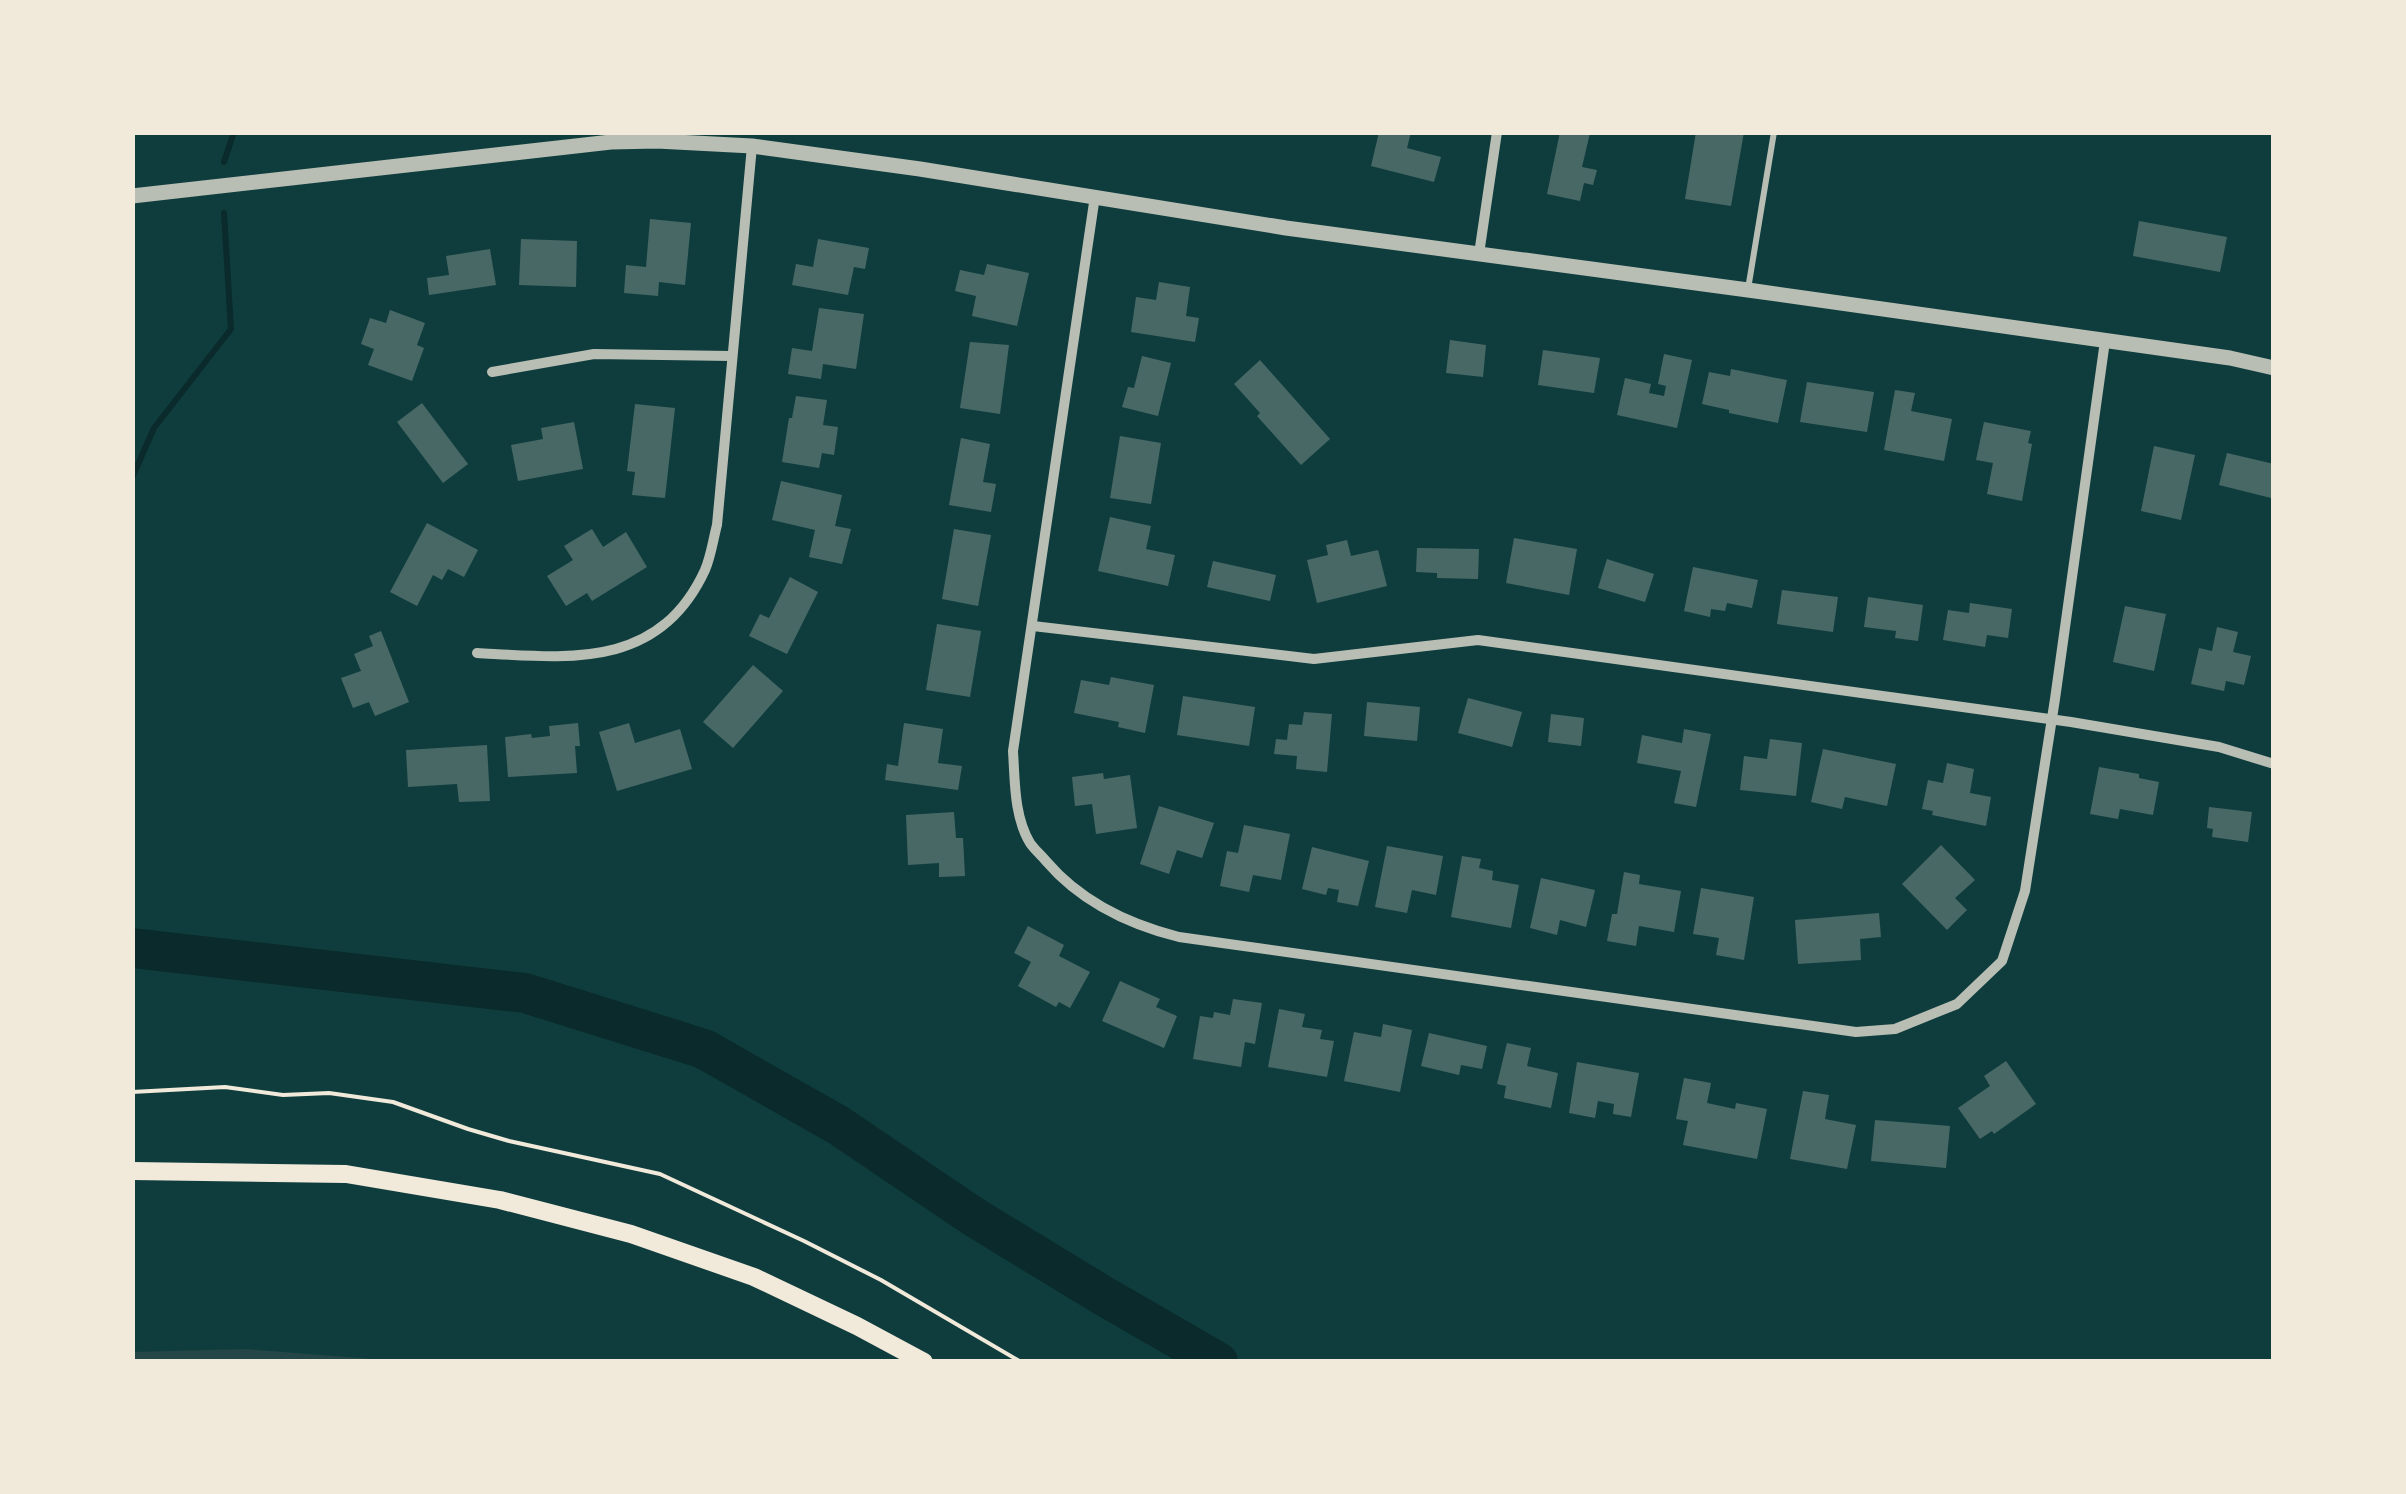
<svg xmlns="http://www.w3.org/2000/svg" width="2406" height="1494" viewBox="0 0 2406 1494" font-family="Mulish,sans-serif">
<rect width="100%" height="100%" fill="#0f3d3e"/>
<polygon fill="#244646" points="246,1349 399,1361 133,1361 133,1352"/>
<g fill="none" stroke-linecap="round" stroke-linejoin="round">
<g stroke="#0a2a2b" stroke-width="6">
<polyline points="224,162 234,132"/>
<polyline points="132,478 154,428 231,329 224,213"/>
</g>
<polyline stroke="#0a2a2b" stroke-width="40" points="132,948 525,993 704,1049 838,1125 974,1217 1102,1295 1218,1362"/>
</g>
<g fill="#486865">
<polygon points="1379,132 1411,132 1407,148 1441,157 1434,182 1371,166"/>
<polygon points="1560,132 1590,133 1582,167 1597,170 1593,185 1584,183 1580,201 1547,194"/>
<polygon points="1696,132 1744,132 1731,206 1685,199"/>
<polygon points="650,219 691,223 685,285 659,282 658,296 624,293 626,265 646,267"/>
<polygon points="2139,221 2227,237 2220,272 2133,256"/>
<polygon points="521,239 577,241 576,287 519,285"/>
<polygon points="818,239 869,248 865,269 854,267 848,295 792,285 796,264 813,267"/>
<polygon points="490,249 496,285 429,295 427,278 449,275 446,256"/>
<polygon points="987,264 1029,273 1017,326 972,316 976,296 955,291 960,270 984,275"/>
<polygon points="1159,282 1190,287 1186,316 1199,318 1195,342 1131,332 1136,297 1156,300"/>
<polygon points="819,308 864,314 856,369 823,364 821,379 788,374 792,348 812,351"/>
<polygon points="390,310 425,323 417,345 424,348 412,381 368,365 374,349 361,344 370,318 386,323"/>
<polygon points="1450,340 1486,345 1483,377 1446,373"/>
<polygon points="970,342 1009,345 1000,414 960,408"/>
<polygon points="1543,350 1600,358 1594,393 1538,385"/>
<polygon points="1664,354 1692,360 1677,428 1617,415 1625,378 1651,384 1649,393 1664,396 1666,386 1658,384"/>
<polygon points="1142,356 1171,363 1158,416 1122,407 1128,387 1134,388"/>
<polygon points="1260,360 1330,439 1301,465 1257,416 1260,413 1234,384"/>
<polygon points="1731,369 1787,380 1778,423 1729,413 1729,410 1702,404 1709,372 1730,376"/>
<polygon points="1807,382 1874,392 1867,432 1800,422"/>
<polygon points="1895,390 1915,393 1911,411 1952,419 1944,461 1884,450"/>
<polygon points="796,396 827,400 823,425 838,427 834,455 822,453 819,468 782,462 789,418 792,418"/>
<polygon points="422,403 468,464 443,483 397,422"/>
<polygon points="635,404 675,408 665,498 632,495 635,472 627,471"/>
<polygon points="574,422 583,469 518,481 511,445 543,439 541,428"/>
<polygon points="1984,422 2031,431 2028,443 2032,444 2022,501 1987,494 1993,463 1976,460"/>
<polygon points="1120,436 1161,443 1151,504 1110,498"/>
<polygon points="961,438 990,444 983,482 996,484 991,512 949,505"/>
<polygon points="2154,446 2195,455 2181,520 2141,511"/>
<polygon points="2227,453 2274,464 2274,486 2271,498 2219,485"/>
<polygon points="781,481 842,495 835,526 851,529 842,564 809,557 815,530 772,520"/>
<polygon points="1110,517 1151,526 1146,549 1175,555 1168,586 1098,571"/>
<polygon points="427,523 478,550 464,577 448,569 442,580 433,575 417,606 390,592"/>
<polygon points="592,529 603,547 626,532 647,567 592,601 587,593 566,606 547,576 573,560 564,546"/>
<polygon points="954,529 991,535 978,606 942,599"/>
<polygon points="1514,538 1577,549 1569,595 1506,583"/>
<polygon points="1347,540 1351,556 1378,550 1387,586 1317,603 1307,560 1328,555 1326,545"/>
<polygon points="1417,548 1479,549 1478,579 1437,578 1437,573 1416,572"/>
<polygon points="1607,559 1654,574 1645,602 1598,588"/>
<polygon points="1213,561 1276,575 1270,601 1207,587"/>
<polygon points="1693,567 1758,580 1752,608 1727,603 1725,611 1711,609 1710,617 1684,611"/>
<polygon points="790,577 818,592 787,654 749,636 760,614 769,618"/>
<polygon points="1782,590 1838,597 1833,632 1777,624"/>
<polygon points="1868,597 1923,605 1918,641 1895,638 1896,631 1864,627"/>
<polygon points="1970,603 2012,609 2008,638 1987,635 1985,647 1943,640 1948,610 1969,613"/>
<polygon points="2125,606 2166,614 2154,671 2113,662"/>
<polygon points="937,624 981,631 970,697 926,690"/>
<polygon points="2217,627 2238,632 2233,652 2251,656 2244,685 2226,681 2224,691 2191,684 2199,648 2212,651"/>
<polygon points="381,631 409,702 375,716 369,702 353,708 341,678 361,671 354,654 373,646 369,636"/>
<polygon points="753,665 783,691 733,748 703,722"/>
<polygon points="1111,677 1154,685 1145,733 1118,727 1119,722 1074,713 1081,680 1109,685"/>
<polygon points="1183,696 1255,707 1249,746 1177,735"/>
<polygon points="1468,698 1522,712 1512,747 1458,733"/>
<polygon points="1367,702 1420,707 1417,741 1364,736"/>
<polygon points="1304,712 1332,714 1327,772 1296,769 1297,756 1274,754 1276,739 1287,740 1289,724 1302,725"/>
<polygon points="1551,714 1584,718 1581,746 1548,742"/>
<polygon points="578,723 580,746 575,746 577,773 508,777 505,737 531,734 532,738 550,736 549,726"/>
<polygon points="629,723 635,743 680,729 692,769 617,791 599,732"/>
<polygon points="904,723 943,729 938,763 962,766 958,790 885,780 887,764 898,766"/>
<polygon points="1684,729 1711,734 1696,807 1674,803 1681,771 1637,763 1642,735 1682,743"/>
<polygon points="1770,739 1802,743 1796,796 1740,790 1744,756 1767,759"/>
<polygon points="487,745 490,801 459,802 457,784 408,787 406,750"/>
<polygon points="1823,749 1896,764 1887,806 1845,797 1842,809 1811,802"/>
<polygon points="1947,763 1974,769 1970,793 1991,797 1986,826 1932,815 1933,811 1922,809 1928,780 1943,783"/>
<polygon points="2099,767 2139,774 2139,778 2159,782 2153,815 2120,809 2118,819 2090,814"/>
<polygon points="1103,773 1104,779 1130,775 1137,828 1096,834 1092,804 1075,806 1072,777"/>
<polygon points="1159,806 1214,823 1202,858 1177,850 1169,874 1140,864"/>
<polygon points="2209,807 2252,812 2248,842 2212,837 2213,829 2207,828"/>
<polygon points="954,812 956,838 963,838 965,876 939,877 939,863 908,865 906,815"/>
<polygon points="1244,825 1290,834 1281,880 1253,875 1249,892 1220,886 1227,851 1238,853"/>
<polygon points="1941,845 1975,880 1955,898 1967,910 1947,930 1902,884"/>
<polygon points="1387,846 1443,856 1436,895 1412,890 1407,913 1375,907"/>
<polygon points="1312,847 1369,861 1358,906 1337,902 1339,890 1328,888 1326,895 1302,889"/>
<polygon points="1462,856 1481,859 1479,868 1493,871 1492,880 1519,885 1511,928 1451,917"/>
<polygon points="1624,872 1640,875 1639,884 1681,891 1674,932 1639,926 1636,946 1607,941 1612,914 1617,914"/>
<polygon points="1541,878 1595,890 1586,927 1560,920 1557,935 1530,928"/>
<polygon points="1701,888 1754,897 1744,960 1716,955 1719,938 1693,934"/>
<polygon points="1879,913 1881,937 1860,939 1861,960 1798,964 1795,920"/>
<polygon points="1028,926 1064,945 1059,956 1090,972 1070,1008 1059,1002 1056,1007 1018,986 1031,962 1014,953"/>
<polygon points="1120,981 1160,999 1156,1007 1177,1016 1164,1048 1102,1021"/>
<polygon points="1233,999 1262,1003 1255,1044 1245,1042 1241,1067 1193,1059 1200,1016 1213,1018 1214,1012 1230,1015"/>
<polygon points="1279,1009 1305,1014 1302,1027 1322,1030 1320,1039 1334,1041 1327,1077 1268,1067"/>
<polygon points="1383,1024 1412,1030 1400,1092 1344,1081 1354,1032 1381,1037"/>
<polygon points="1429,1033 1487,1046 1482,1069 1461,1065 1459,1075 1421,1066"/>
<polygon points="1507,1043 1531,1048 1527,1066 1558,1073 1551,1108 1504,1098 1506,1086 1497,1084"/>
<polygon points="2006,1061 2036,1104 1994,1134 1992,1131 1980,1139 1958,1108 1990,1086 1984,1076"/>
<polygon points="1577,1062 1639,1073 1631,1117 1613,1114 1614,1104 1598,1101 1595,1118 1569,1113"/>
<polygon points="1684,1078 1711,1083 1707,1103 1735,1109 1736,1103 1767,1109 1757,1159 1683,1145 1688,1121 1676,1119"/>
<polygon points="1803,1091 1829,1095 1825,1119 1856,1125 1847,1169 1790,1159"/>
<polygon points="1875,1120 1950,1126 1946,1168 1871,1161"/>
</g>
<g fill="none" stroke-linecap="round" stroke-linejoin="round">
<polyline stroke="#f1e9da" stroke-width="4" points="132,1092 225,1087 283,1095 329,1093 393,1102 468,1129 509,1141 660,1174 804,1241 881,1280 1021,1362"/>
<polyline stroke="#b8beb3" stroke-width="6" points="1748,289 1774,132"/>
<g stroke="#b8beb3" stroke-width="10">
<path d="M 1095,196 L 1013,751 C 1015,782 1014,816 1030,843 C 1034,849 1041,855 1046,861 C 1081,902 1127,924 1179,937 L 1856,1032 L 1895,1029 L 1957,1004 L 2002,961 L 2025,891 L 2055,699 L 2105,341"/>
<polyline points="1479,254 1497,132"/>
<polyline points="492,372 594,354 731,356"/>
<polyline points="1033,626 1314,659 1478,640 2071,722 2219,747 2274,764"/>
<path d="M 477,653 C 569,658 659,670 705,570 C 711,556 713,540 717,525 L 752,146"/>
</g>
<polyline stroke="#b8beb3" stroke-width="15" points="132,196 611,142 657,141 752,146 920,169 1286,228 1748,290 2230,358 2274,368"/>
<polyline stroke="#f1e9da" stroke-width="18" points="132,1171 346,1174 500,1200 631,1234 754,1277 857,1326 924,1362"/>
</g>
<rect width="2406" height="1494" fill="none" stroke="#f1e9da" stroke-width="270"/>
</svg>
